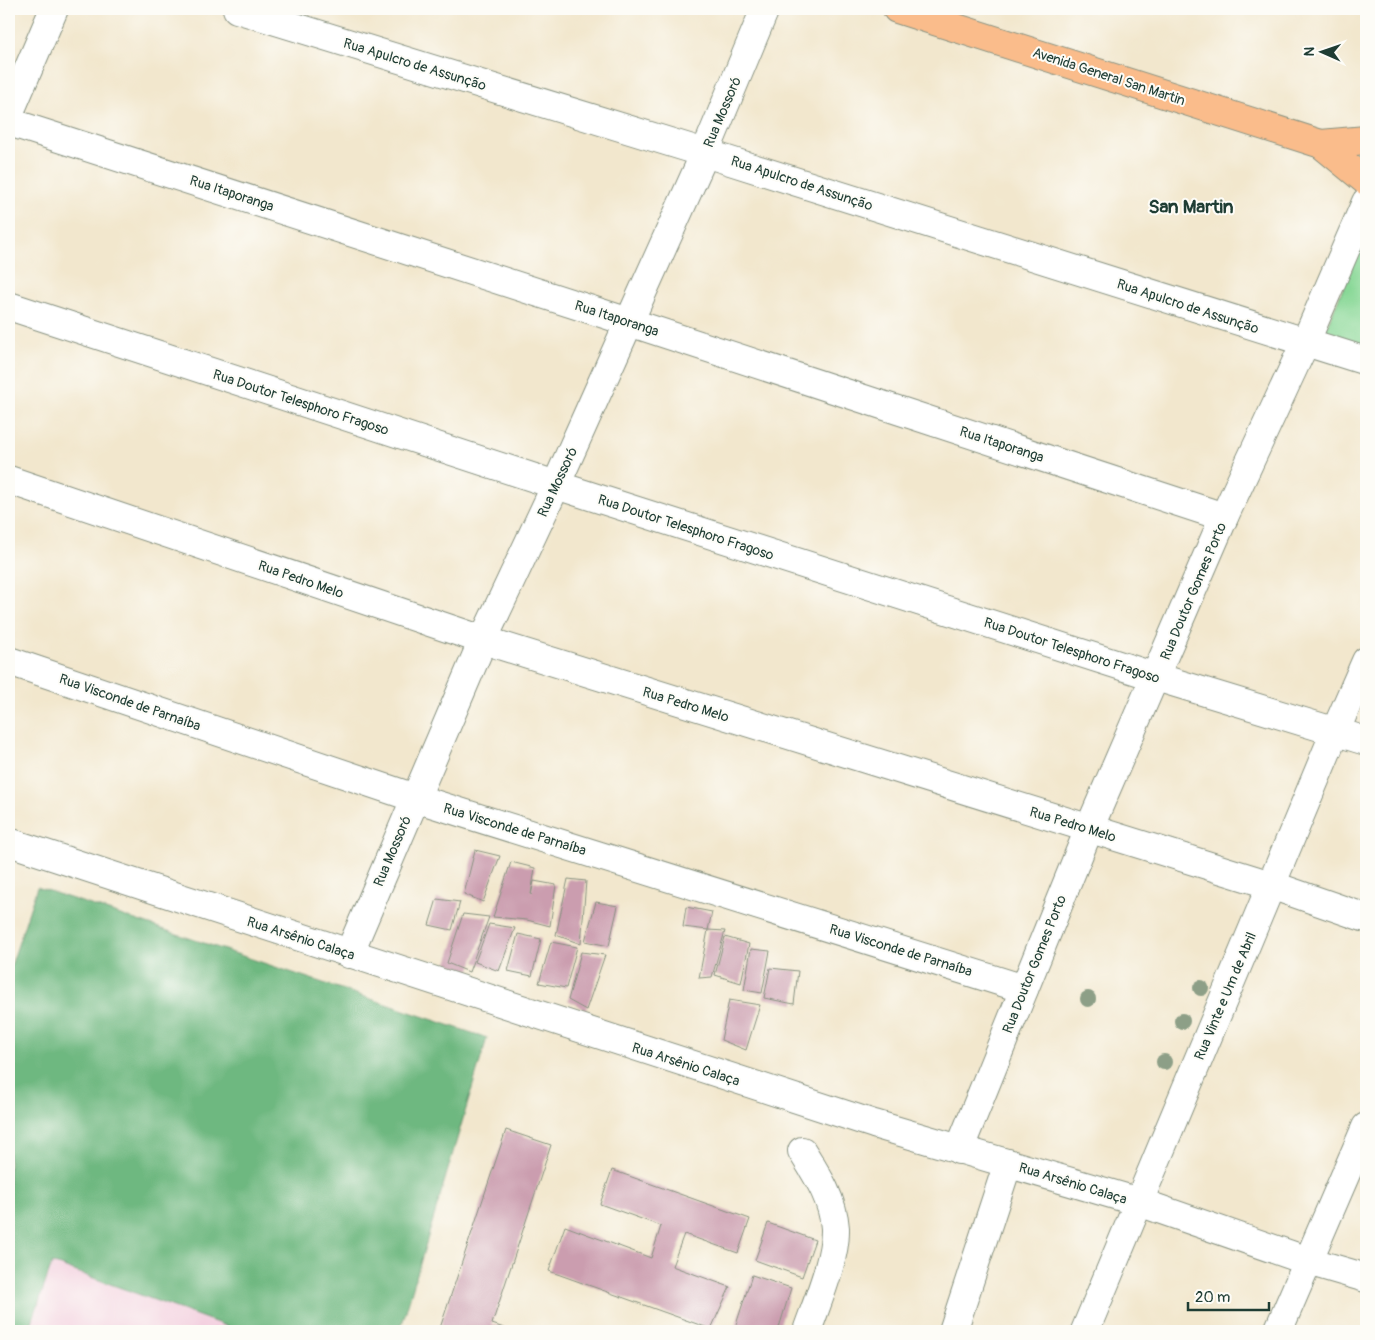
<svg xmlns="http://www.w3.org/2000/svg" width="1375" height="1340" viewBox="0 0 1375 1340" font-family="Pangolin,sans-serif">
<rect width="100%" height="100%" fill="#fdfcf7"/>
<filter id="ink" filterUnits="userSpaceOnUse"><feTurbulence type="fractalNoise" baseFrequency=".02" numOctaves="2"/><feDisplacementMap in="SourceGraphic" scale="10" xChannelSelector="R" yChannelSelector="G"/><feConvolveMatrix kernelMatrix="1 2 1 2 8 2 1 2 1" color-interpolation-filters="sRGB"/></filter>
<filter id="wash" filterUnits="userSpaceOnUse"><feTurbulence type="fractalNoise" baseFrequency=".0096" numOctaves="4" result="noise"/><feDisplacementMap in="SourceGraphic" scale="20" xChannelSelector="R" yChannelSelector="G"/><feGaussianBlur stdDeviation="1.12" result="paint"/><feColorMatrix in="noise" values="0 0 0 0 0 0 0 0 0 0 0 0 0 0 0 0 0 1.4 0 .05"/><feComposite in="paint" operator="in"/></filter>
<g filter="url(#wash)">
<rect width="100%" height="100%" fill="#f2e7cd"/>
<polygon fill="#f3cfdf" points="52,1263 240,1331 29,1331"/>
<path fill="#89d897" stroke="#548a66" d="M 1366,235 L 1366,348 C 1354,344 1331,341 1326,328 Z"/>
<polygon fill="#6eb880" stroke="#467a5a" points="37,887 487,1038 400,1331 240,1331 52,1263 29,1331 9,1331 9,972"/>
<g id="blocks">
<g fill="#cb9daf">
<polygon points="475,850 500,856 483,902 464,894"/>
<polygon points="511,862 535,868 531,895 534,881 556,885 550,926 527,920 493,917"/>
<polygon points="568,879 586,881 581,944 556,935"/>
<polygon points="437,899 460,902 452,930 429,925"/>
<polygon points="596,902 618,906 609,946 585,941"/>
<polygon points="686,907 712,912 708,930 683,927"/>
<polygon points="463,914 489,917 469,972 447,963"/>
<polygon points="489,924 515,928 499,971 475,962"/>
<polygon points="708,930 725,931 712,977 699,978"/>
<polygon points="518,934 541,939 532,976 508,971"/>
<polygon points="725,937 749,944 741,983 715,975"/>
<polygon points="551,942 577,947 566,988 539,983"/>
<polygon points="751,949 770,951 762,993 744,990"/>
<polygon points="581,952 605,955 586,1010 568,1000"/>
<polygon points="770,968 798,971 794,1004 764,998"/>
<polygon points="729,1000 760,1005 746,1050 721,1040"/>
<polygon points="506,1130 551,1145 492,1324 513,1331 439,1331"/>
<polygon points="612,1170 750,1219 738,1253 684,1234 672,1266 730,1287 711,1329 549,1271 565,1226 651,1258 661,1226 600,1204"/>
<polygon points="768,1223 815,1240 802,1277 755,1260"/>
<polygon points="752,1275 791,1288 778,1331 734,1331"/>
</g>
</g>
</g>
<g filter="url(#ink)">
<use href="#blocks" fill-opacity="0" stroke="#889280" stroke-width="1"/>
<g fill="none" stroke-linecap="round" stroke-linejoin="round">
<g stroke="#889280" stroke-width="30">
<g id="minor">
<polyline points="237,9 705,153 1366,361"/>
<polyline points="9,114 54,9"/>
<polyline points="9,122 629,322 1224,517"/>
<polyline points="9,306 556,485 1156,677 1366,741"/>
<polyline points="9,480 483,640 1271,885 1366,918"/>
<polyline points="9,661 415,798 1024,989"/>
<polyline points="9,842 874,1124 1139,1202 1308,1261 1366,1278"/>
<polyline points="349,954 483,640 556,485 629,322 705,153 765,9"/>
<polyline points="959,1150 1089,829 1224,517 1305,343 1366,202"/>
<path d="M 802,1151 C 817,1175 833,1199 835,1228 C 836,1259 817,1302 807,1331"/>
<polyline points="953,1331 1008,1163"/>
<polyline points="1085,1331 1335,732 1366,661"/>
<polyline points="1278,1331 1366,1127"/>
</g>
</g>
<g stroke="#889280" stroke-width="30">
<g id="major">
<polyline points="897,9 1321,144 1366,181"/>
<polyline points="1321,144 1366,140"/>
</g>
</g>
<use href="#minor" stroke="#fff" stroke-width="28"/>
<use href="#major" stroke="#fabc8b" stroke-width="28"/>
</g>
<g fill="#8d9f87">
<circle cx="1201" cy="988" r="8"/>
<circle cx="1088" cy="999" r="8"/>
<circle cx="1182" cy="1021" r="8"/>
<circle cx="1164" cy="1062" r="8"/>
</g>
</g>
<g text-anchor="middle" stroke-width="4" stroke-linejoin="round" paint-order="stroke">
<g font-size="14" fill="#1f3d34" stroke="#fdfcf7">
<text transform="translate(415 64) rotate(17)" y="5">Rua Apulcro de Assunção</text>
<text transform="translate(1109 76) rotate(18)" y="5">Avenida General San Martin</text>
<text transform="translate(722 112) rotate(-67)" y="5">Rua Mossoró</text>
<text transform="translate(802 183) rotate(18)" y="5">Rua Apulcro de Assunção</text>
<text transform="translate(232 193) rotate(18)" y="5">Rua Itaporanga</text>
<text transform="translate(1188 306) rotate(18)" y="5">Rua Apulcro de Assunção</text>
<text transform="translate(617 318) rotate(18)" y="5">Rua Itaporanga</text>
<text transform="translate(301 402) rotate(18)" y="5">Rua Doutor Telesphoro Fragoso</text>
<text transform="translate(1002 444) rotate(18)" y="5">Rua Itaporanga</text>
<text transform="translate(557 482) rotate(-65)" y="5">Rua Mossoró</text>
<text transform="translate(686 527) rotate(18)" y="5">Rua Doutor Telesphoro Fragoso</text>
<text transform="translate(301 579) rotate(19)" y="5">Rua Pedro Melo</text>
<text transform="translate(1193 591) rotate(-67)" y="5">Rua Doutor Gomes Porto</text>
<text transform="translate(1072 650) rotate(18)" y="5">Rua Doutor Telesphoro Fragoso</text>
<text transform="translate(130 702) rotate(19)" y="5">Rua Visconde de Parnaíba</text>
<text transform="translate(686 704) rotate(17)" y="5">Rua Pedro Melo</text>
<text transform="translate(1073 824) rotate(17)" y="5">Rua Pedro Melo</text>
<text transform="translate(515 829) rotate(17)" y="5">Rua Visconde de Parnaíba</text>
<text transform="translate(392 851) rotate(-67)" y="5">Rua Mossoró</text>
<text transform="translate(301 938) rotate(18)" y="5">Rua Arsênio Calaça</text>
<text transform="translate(901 950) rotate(17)" y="5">Rua Visconde de Parnaíba</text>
<text transform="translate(1034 964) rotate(-68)" y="5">Rua Doutor Gomes Porto</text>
<text transform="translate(1225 996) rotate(-67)" y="5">Rua Vinte e Um de Abril</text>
<text transform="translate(686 1064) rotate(18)" y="5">Rua Arsênio Calaça</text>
<text transform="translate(1073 1183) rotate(17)" y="5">Rua Arsênio Calaça</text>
</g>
<g font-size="19" font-weight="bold" fill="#1f3d34" stroke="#fdfcf7">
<text x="1191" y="213">San Martin</text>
</g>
</g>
<rect width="1375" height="1340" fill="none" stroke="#fdfcf7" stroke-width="30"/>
<g transform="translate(1322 52) rotate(272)" stroke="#fdfcf7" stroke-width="4" paint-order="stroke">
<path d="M0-4L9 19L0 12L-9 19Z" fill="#1f3d34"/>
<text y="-8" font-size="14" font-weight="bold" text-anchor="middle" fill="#1f3d34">N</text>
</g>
<path d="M1188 1302v8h81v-8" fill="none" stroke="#1f3d34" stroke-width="2.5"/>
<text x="1195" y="1302" font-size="15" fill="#1f3d34" stroke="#fdfcf7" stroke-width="4" paint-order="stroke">20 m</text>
</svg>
